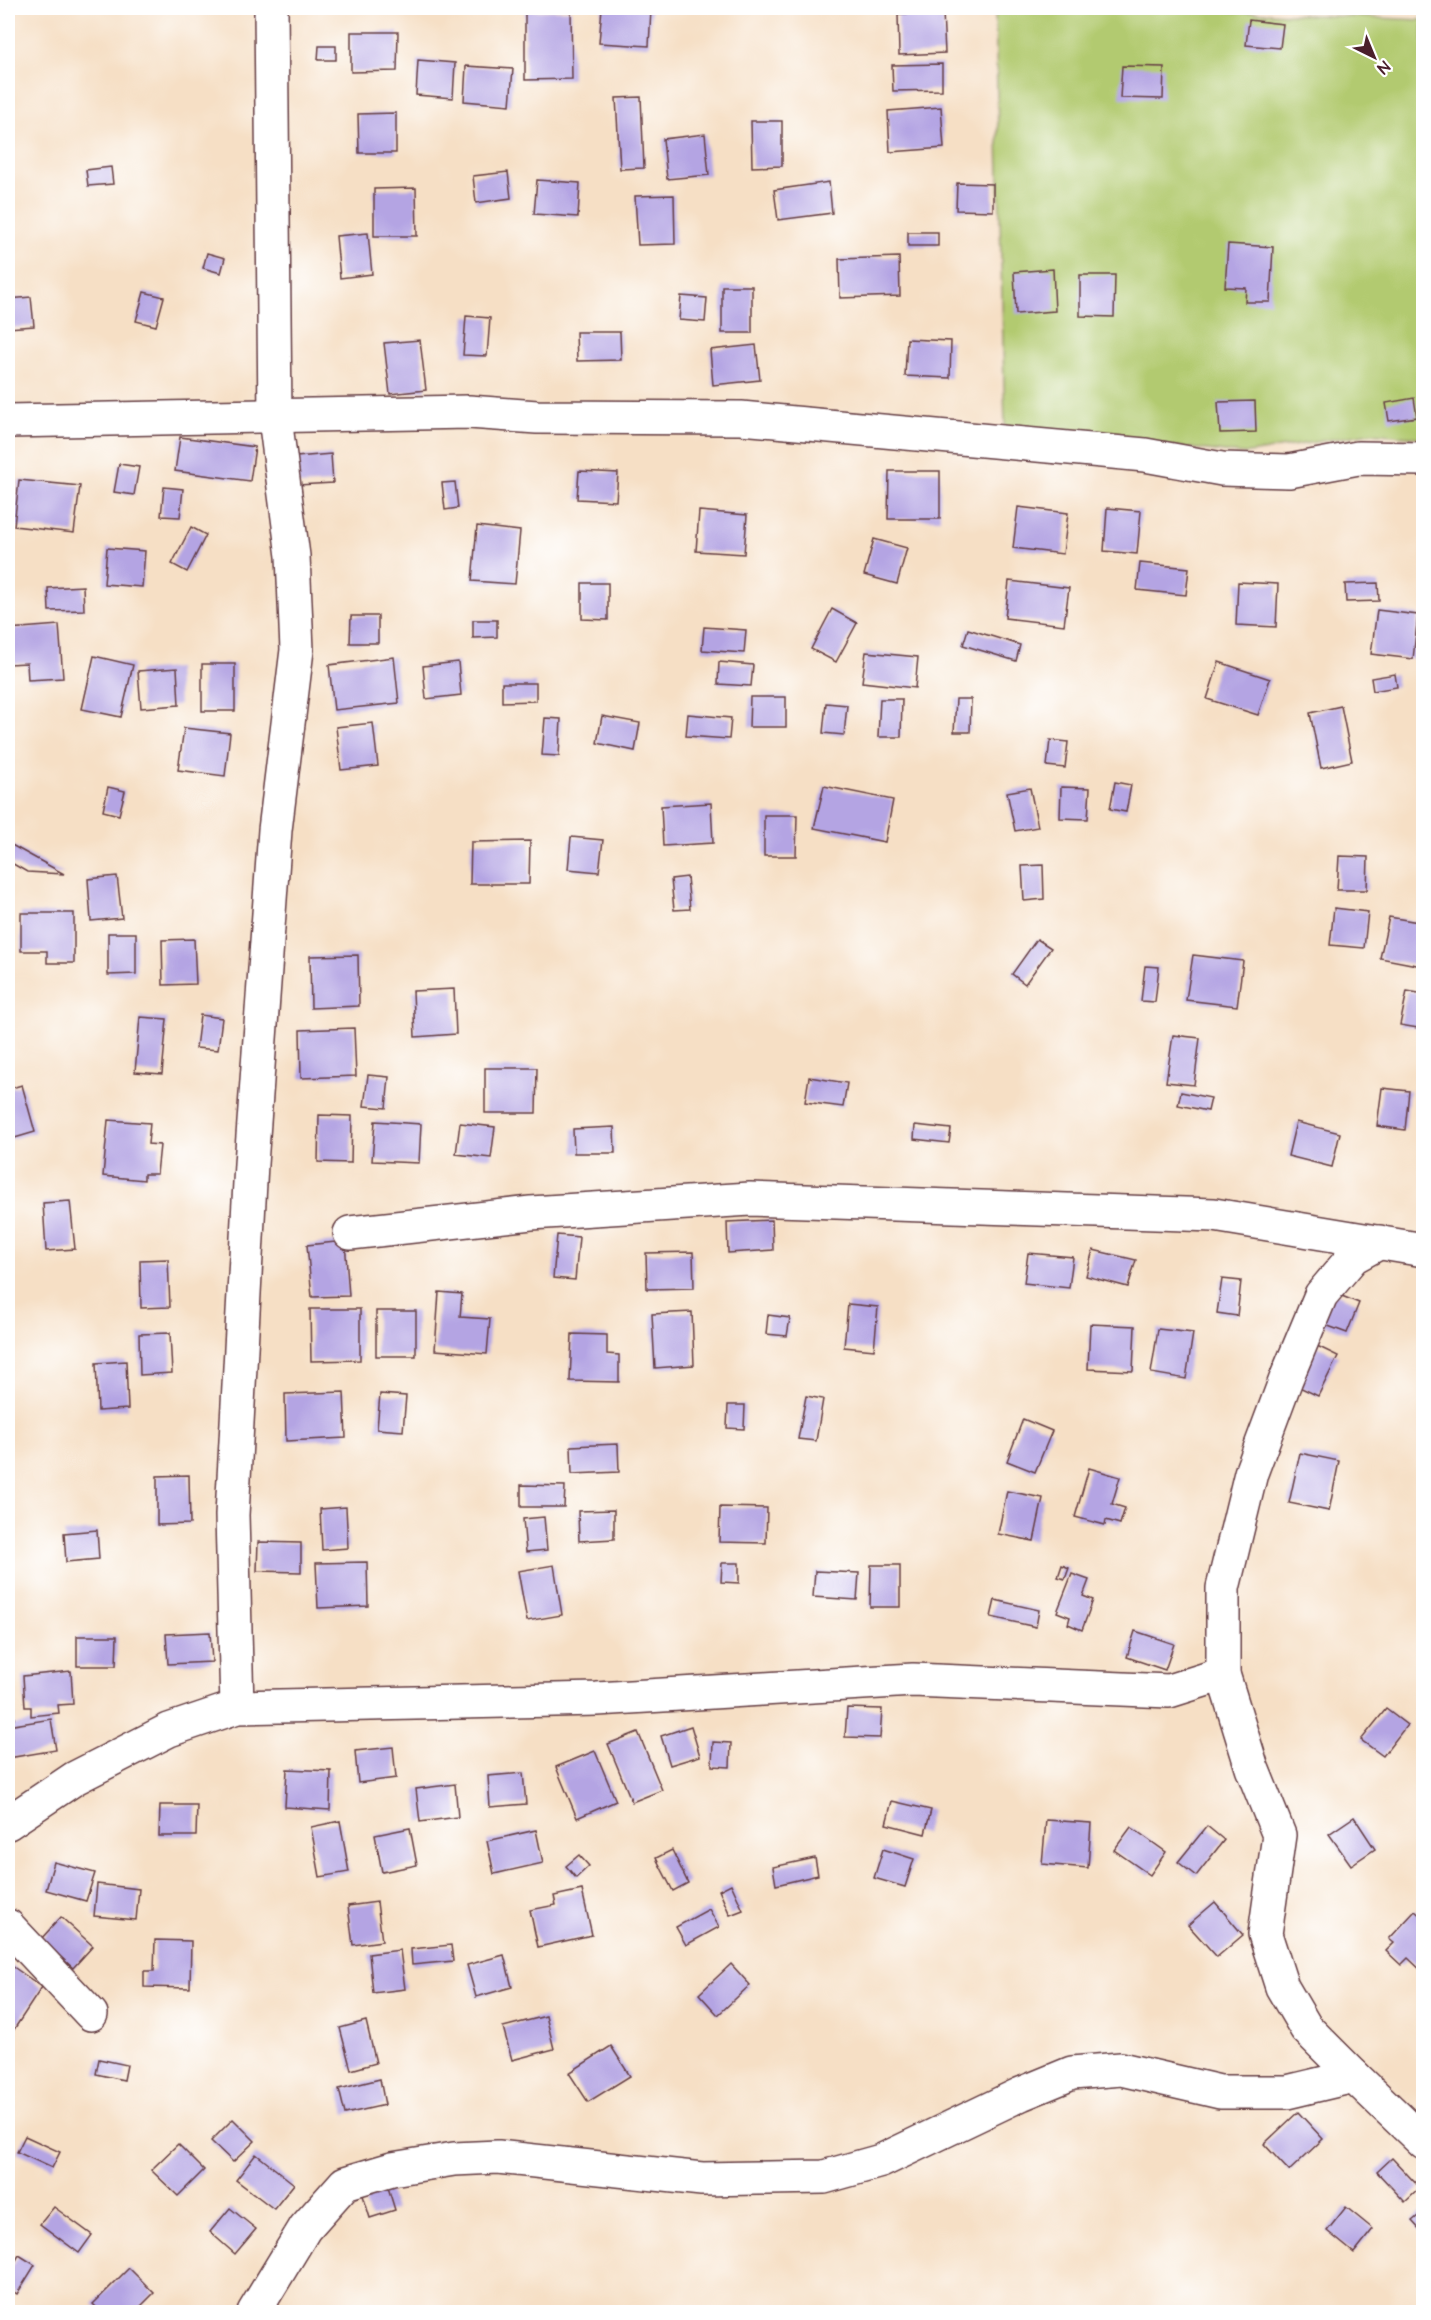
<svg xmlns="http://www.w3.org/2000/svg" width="1431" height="2320" viewBox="0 0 1431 2320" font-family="'Architects Daughter',sans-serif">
<rect width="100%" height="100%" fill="#fff"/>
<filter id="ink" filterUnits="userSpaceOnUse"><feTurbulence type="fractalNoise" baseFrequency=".0167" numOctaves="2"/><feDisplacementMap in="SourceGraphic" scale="12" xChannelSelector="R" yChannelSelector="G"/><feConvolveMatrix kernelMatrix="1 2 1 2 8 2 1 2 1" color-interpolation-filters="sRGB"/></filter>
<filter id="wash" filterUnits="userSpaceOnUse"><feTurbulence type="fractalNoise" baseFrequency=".008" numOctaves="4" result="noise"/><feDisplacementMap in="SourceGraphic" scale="24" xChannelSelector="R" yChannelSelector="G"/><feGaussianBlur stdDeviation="1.35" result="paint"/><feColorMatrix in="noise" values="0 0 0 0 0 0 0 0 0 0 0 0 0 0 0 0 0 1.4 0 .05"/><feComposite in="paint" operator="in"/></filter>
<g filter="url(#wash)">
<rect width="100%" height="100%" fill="#f6dfc5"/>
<polygon fill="#b2ca6f" stroke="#7e744d" stroke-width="1.5" points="995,8 1160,8 1423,20 1423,438 1371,433 1243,454 1005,428"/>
<g id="blocks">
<g fill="#b4a4e3">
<polygon points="602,8 651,9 649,46 599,43"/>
<polygon points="571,10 572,79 525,80 525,11"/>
<polygon points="943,12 945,53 899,55 898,14"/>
<polygon points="1249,20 1283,24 1280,48 1246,45"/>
<polygon points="351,32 398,32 397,71 351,72"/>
<polygon points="319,46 336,46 336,60 318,60"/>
<polygon points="418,60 455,63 453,98 416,95"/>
<polygon points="942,64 942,90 893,91 892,65"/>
<polygon points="466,66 513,69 510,105 464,101"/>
<polygon points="1122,66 1164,67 1163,99 1120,98"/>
<polygon points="641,97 644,168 620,169 616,98"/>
<polygon points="941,107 944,148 890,152 888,111"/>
<polygon points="396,113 396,153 359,153 358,114"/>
<polygon points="751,121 782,121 782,166 752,167"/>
<polygon points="705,134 709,175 667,179 663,139"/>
<polygon points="111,167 113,184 88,186 86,170"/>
<polygon points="508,172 511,198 476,203 473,176"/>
<polygon points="537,180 580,183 578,217 534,214"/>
<polygon points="829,182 832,213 778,220 774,190"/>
<polygon points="957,183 993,184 993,211 956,210"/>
<polygon points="416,188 417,236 374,236 374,189"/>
<polygon points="674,195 675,244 638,245 635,196"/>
<rect x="908" y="232" width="30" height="14"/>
<polygon points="368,233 372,274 340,278 336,236"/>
<polygon points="1228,244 1273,247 1270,302 1245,302 1246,288 1225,287"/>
<polygon points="207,253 225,258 221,273 203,268"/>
<polygon points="899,257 900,296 840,298 839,259"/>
<polygon points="1053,269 1055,311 1016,314 1014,272"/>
<polygon points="1080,275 1115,275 1114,317 1080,316"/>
<rect x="722" y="286" width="30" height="47"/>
<polygon points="144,292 164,297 156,326 136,321"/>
<polygon points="681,296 707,298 705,322 679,320"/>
<polygon points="31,297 34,326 8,328 8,299"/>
<polygon points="466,316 490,318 487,356 463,355"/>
<polygon points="576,332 620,332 621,360 577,361"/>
<polygon points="907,339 951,341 950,378 905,376"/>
<polygon points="420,340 426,390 390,394 384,343"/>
<polygon points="756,345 760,380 713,385 710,350"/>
<polygon points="1414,398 1417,417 1389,421 1386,403"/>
<polygon points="1255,401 1256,432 1220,433 1218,402"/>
<polygon points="180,437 255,447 250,481 175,471"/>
<polygon points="331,454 333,483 298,485 296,457"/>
<polygon points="119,464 139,467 134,495 114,492"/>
<polygon points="579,471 618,473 616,501 577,499"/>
<polygon points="889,471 940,471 940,519 888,519"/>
<polygon points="19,480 80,486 74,533 14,526"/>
<polygon points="455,482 458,508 445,510 442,483"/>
<polygon points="164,487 183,489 180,517 161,516"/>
<polygon points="1018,507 1068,513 1063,554 1013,548"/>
<polygon points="1107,508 1141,511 1137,554 1104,551"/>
<polygon points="699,511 747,515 744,554 696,551"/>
<polygon points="477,526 520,531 515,584 472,581"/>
<polygon points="191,527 206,535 187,572 172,564"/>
<polygon points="874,539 907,548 897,584 864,575"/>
<polygon points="107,548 145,551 142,587 104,584"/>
<polygon points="1140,563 1189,568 1186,595 1137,590"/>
<polygon points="1009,581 1069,588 1064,625 1005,618"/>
<polygon points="1238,582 1278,584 1276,627 1236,625"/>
<polygon points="582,583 608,583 608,620 582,619"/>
<polygon points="1378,583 1379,601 1346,602 1345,584"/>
<polygon points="83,586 84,610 49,611 48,588"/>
<polygon points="832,609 857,623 836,662 811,649"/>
<polygon points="1377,610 1418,615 1413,659 1371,654"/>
<polygon points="351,616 378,616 378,643 350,643"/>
<polygon points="473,620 497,620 497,637 473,638"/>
<polygon points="59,625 63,678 28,680 27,663 8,664 8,629"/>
<polygon points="704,627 746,630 744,653 702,650"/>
<polygon points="968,629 1020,645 1016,661 963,645"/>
<polygon points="866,652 918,657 915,688 862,682"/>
<polygon points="94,656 133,665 121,717 82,709"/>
<polygon points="394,657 399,703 334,710 329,665"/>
<polygon points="458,662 461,695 426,699 423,666"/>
<polygon points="719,662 753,665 751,686 718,684"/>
<polygon points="1219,662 1270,679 1258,715 1207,699"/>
<rect x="202" y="664" width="33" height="47"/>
<polygon points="177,668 179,705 141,708 138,671"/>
<polygon points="1395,674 1397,687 1373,691 1371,678"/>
<polygon points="502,683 536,683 536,701 502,702"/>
<polygon points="750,697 786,697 786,727 749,727"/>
<polygon points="880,699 902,699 901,737 878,737"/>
<polygon points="956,699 971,699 970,732 954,732"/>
<polygon points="826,703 847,705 844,735 823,733"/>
<polygon points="1341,706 1352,761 1321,768 1310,713"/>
<polygon points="688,714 731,718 729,739 686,736"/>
<polygon points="602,716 640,723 635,751 597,743"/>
<polygon points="545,718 561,719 559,756 542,755"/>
<polygon points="373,723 378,766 341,770 336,727"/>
<polygon points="184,728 230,733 225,776 178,770"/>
<polygon points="1050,740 1068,742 1065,768 1047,766"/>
<polygon points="1115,782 1131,785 1126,812 1110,809"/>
<polygon points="824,786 893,800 885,842 814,828"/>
<polygon points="108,787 125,791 119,815 103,811"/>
<polygon points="1061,787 1090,788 1088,819 1060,818"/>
<polygon points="1030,788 1038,827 1015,831 1007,792"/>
<polygon points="711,803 713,843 663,846 661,806"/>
<polygon points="764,815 797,815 796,856 764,856"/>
<polygon points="571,837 603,840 599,872 568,869"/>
<polygon points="530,841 529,884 470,884 471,842"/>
<polygon points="8,843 64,874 27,872 8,861"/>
<polygon points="1339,856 1368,857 1367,890 1337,890"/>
<polygon points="1043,865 1044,899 1024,901 1022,866"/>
<polygon points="117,876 122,918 91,921 88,879"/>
<polygon points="687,877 690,909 674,910 671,879"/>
<polygon points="1334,908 1368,912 1364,948 1330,945"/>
<polygon points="21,913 74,913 74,963 47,963 47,951 21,951"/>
<polygon points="1389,917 1424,923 1422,966 1380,958"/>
<polygon points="108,933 136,933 136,974 108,975"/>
<polygon points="194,939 196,984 163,985 162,940"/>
<polygon points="1037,939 1051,948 1025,984 1012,974"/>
<polygon points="358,955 359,1006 311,1008 310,956"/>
<polygon points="1193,955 1243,961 1237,1006 1186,1000"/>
<polygon points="1145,966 1159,967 1155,1002 1141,1001"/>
<polygon points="454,989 456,1034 415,1037 413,991"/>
<polygon points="1407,991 1424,994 1424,1029 1400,1025"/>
<polygon points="200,1015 222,1018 218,1050 196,1048"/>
<polygon points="140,1017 167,1019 162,1074 135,1072"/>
<polygon points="354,1028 356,1076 301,1078 300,1030"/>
<polygon points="1173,1035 1200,1038 1194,1085 1166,1082"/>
<polygon points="485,1068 537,1068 536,1113 485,1113"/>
<polygon points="368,1075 389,1077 386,1108 364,1106"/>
<polygon points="809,1077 847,1083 843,1107 805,1102"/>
<polygon points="22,1085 35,1132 8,1140 8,1089"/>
<polygon points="1382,1088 1409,1091 1405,1130 1377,1126"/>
<polygon points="1181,1092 1211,1098 1208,1111 1178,1105"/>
<polygon points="319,1115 352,1116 351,1163 318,1162"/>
<polygon points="108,1120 150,1123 148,1144 160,1145 157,1174 144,1174 144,1180 103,1176"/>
<polygon points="375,1121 421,1124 419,1163 372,1161"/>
<polygon points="1296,1122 1340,1133 1332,1167 1288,1156"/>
<polygon points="460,1123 495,1127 491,1158 456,1154"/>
<polygon points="915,1125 951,1129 949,1143 914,1139"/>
<polygon points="614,1127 615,1153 574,1153 573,1129"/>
<polygon points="70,1201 75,1249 46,1251 43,1203"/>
<polygon points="772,1220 773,1250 728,1253 727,1222"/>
<polygon points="557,1235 579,1237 575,1280 553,1278"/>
<polygon points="345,1241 349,1296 312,1297 307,1245"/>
<polygon points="1093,1250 1136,1260 1128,1287 1086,1276"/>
<polygon points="693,1252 694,1288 647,1289 646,1253"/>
<polygon points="1028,1253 1073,1257 1069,1288 1024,1283"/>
<polygon points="168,1259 170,1307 141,1308 140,1260"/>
<polygon points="1222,1279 1241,1281 1237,1316 1217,1313"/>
<polygon points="439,1292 462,1294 460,1317 490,1319 487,1354 435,1350"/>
<polygon points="1332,1292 1359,1303 1347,1333 1320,1323"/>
<polygon points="848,1304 878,1307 874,1350 844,1347"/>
<polygon points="310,1309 360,1309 360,1360 311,1361"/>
<rect x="376" y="1311" width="40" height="45"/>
<polygon points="692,1312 694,1365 655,1368 652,1314"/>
<polygon points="768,1315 790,1318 787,1336 766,1334"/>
<polygon points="1090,1324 1135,1326 1133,1371 1088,1369"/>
<polygon points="1158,1329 1193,1333 1186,1379 1151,1373"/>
<polygon points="170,1333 172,1373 140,1375 139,1334"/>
<polygon points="572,1334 607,1335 607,1354 619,1355 619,1382 570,1381"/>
<polygon points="1313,1344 1338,1356 1318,1396 1293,1384"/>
<polygon points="126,1361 128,1409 98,1411 96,1363"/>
<polygon points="344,1392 346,1438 286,1441 285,1394"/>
<polygon points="380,1394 406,1396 403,1431 377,1429"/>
<polygon points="806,1396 823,1399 816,1441 798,1439"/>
<polygon points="728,1405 745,1405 744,1429 727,1428"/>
<polygon points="1023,1419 1052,1431 1035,1472 1007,1461"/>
<polygon points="618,1444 619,1472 572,1474 571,1446"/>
<polygon points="1300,1453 1339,1461 1329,1511 1289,1503"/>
<polygon points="1089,1468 1120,1477 1112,1504 1125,1508 1120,1524 1106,1520 1105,1525 1075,1517"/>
<polygon points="189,1475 190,1524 157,1525 157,1476"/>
<polygon points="521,1485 565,1486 564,1507 521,1507"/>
<polygon points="1007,1491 1043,1498 1034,1541 998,1534"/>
<polygon points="346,1507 348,1548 322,1550 320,1509"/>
<polygon points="720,1507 767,1508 766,1543 719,1542"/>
<polygon points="614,1510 614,1539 579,1541 578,1511"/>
<polygon points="544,1517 547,1550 526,1552 523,1519"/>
<polygon points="97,1530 99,1559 66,1562 64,1533"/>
<polygon points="258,1542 301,1543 301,1572 257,1571"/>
<polygon points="367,1562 368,1606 318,1608 316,1563"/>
<polygon points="722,1563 739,1563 739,1583 721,1582"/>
<polygon points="554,1565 562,1615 527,1621 518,1571"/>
<polygon points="871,1565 900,1565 900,1607 870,1607"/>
<polygon points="1062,1565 1069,1568 1065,1579 1058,1577"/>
<polygon points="815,1571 859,1573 857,1600 813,1597"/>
<polygon points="1072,1574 1089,1580 1083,1596 1093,1600 1082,1630 1068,1624 1070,1617 1057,1612"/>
<polygon points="995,1600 1039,1610 1036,1627 991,1617"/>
<polygon points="1135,1631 1174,1644 1165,1670 1127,1657"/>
<polygon points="210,1632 212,1662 168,1664 166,1634"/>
<polygon points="77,1636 117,1636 116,1666 77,1666"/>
<polygon points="71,1671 73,1704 58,1705 59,1713 31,1716 31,1707 25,1707 23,1676"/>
<polygon points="8,1677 14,1719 8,1720"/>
<polygon points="847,1708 882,1709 880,1738 845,1737"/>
<polygon points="1386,1709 1407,1725 1383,1756 1361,1740"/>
<polygon points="51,1719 56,1750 8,1758 8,1726"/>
<polygon points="691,1726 700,1756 670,1765 661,1736"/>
<polygon points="638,1732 662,1790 632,1802 608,1744"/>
<polygon points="713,1742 731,1743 730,1767 712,1766"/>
<polygon points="393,1747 396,1778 358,1783 355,1751"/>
<polygon points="595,1751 616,1801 577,1818 556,1767"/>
<polygon points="287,1769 331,1771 330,1810 285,1807"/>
<polygon points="523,1773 526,1804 490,1807 488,1776"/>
<polygon points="455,1784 458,1817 420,1822 416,1789"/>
<polygon points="892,1801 931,1810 925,1834 886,1824"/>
<polygon points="160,1805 197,1805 196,1836 159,1836"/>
<polygon points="1354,1817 1375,1849 1351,1865 1329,1834"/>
<polygon points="1046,1820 1091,1823 1088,1868 1042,1864"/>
<polygon points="340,1821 349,1872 320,1877 311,1827"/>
<polygon points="1207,1826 1224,1840 1196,1876 1178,1862"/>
<polygon points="1131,1827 1166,1852 1150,1875 1114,1850"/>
<polygon points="410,1828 417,1865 382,1872 375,1835"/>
<polygon points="536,1830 543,1863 494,1874 487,1841"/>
<polygon points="883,1849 914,1859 905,1887 874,1878"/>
<polygon points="672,1850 688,1883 673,1891 656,1858"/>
<polygon points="579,1855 589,1866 576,1878 566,1866"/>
<polygon points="815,1858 818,1875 776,1885 773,1867"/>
<polygon points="54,1862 95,1873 86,1901 46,1890"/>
<polygon points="97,1884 139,1889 136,1920 94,1916"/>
<polygon points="731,1884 743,1910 730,1915 719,1890"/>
<polygon points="582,1890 592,1935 538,1947 530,1910 556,1905 554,1896"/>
<polygon points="377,1902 382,1941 353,1945 348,1906"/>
<polygon points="1215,1902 1243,1935 1217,1957 1188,1925"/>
<polygon points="709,1909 719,1927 686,1945 676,1927"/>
<polygon points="1415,1911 1424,1919 1424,1973 1408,1958 1401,1965 1386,1951 1394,1943 1389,1939"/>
<polygon points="61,1917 93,1946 73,1968 41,1939"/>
<polygon points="155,1940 191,1941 190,1988 144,1987 144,1971 154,1971"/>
<polygon points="451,1945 453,1961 412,1965 411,1949"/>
<polygon points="400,1950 405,1989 373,1993 369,1954"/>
<polygon points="504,1955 512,1987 476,1997 467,1965"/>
<polygon points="731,1964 750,1985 718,2015 699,1994"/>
<polygon points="12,1966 42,1987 9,2037 8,1973"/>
<polygon points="546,2016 554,2049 512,2060 503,2027"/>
<polygon points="366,2021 376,2063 351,2070 340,2028"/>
<polygon points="611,2046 630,2076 588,2102 569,2073"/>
<polygon points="99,2059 127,2065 124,2080 96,2074"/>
<polygon points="380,2079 385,2105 345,2114 339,2089"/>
<polygon points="1298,2112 1323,2139 1289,2171 1264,2144"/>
<polygon points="233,2119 255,2141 233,2162 211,2141"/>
<polygon points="25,2136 60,2152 52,2168 17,2152"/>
<polygon points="178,2144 204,2170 178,2196 151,2170"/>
<polygon points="256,2154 294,2184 274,2209 236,2180"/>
<polygon points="1392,2158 1420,2188 1405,2202 1377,2172"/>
<polygon points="387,2184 395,2210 370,2218 362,2192"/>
<polygon points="54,2207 92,2235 79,2253 40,2224"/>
<polygon points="1346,2207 1373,2229 1354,2253 1327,2231"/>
<polygon points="230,2208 256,2229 235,2254 210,2232"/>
<polygon points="1424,2211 1424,2234 1412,2221"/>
<polygon points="19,2255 35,2265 17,2294 8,2288 8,2274"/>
<polygon points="129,2268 154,2293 136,2311 138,2312 101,2312 93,2304"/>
</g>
</g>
</g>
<g filter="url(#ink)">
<use href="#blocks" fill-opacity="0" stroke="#643c42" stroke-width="1.5"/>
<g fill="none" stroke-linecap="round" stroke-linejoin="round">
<g stroke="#643c42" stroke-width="36">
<g id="minor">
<polyline points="8,421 469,412 537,417 741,418 1145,455 1222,469 1289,471 1358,458 1424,459"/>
<polyline points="350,1233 531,1213 750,1199 1214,1215 1424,1250"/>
<polyline points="237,1707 232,1515 251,1164 275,830 297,650 293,556 275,418 271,8"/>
<polyline points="8,1823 75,1778 169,1730 237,1707 597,1699 913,1680 1169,1691 1223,1674"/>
<polyline points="8,1926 91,2014"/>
<polyline points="1354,2076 1306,2028 1282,1987 1265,1934 1279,1835 1252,1768 1223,1674 1223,1588 1251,1473 1286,1379 1321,1295 1353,1257 1380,1242"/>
<polyline points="254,2312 305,2228 345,2183 392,2169 454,2159 498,2157 702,2179 824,2177 881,2161 1021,2094 1072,2073 1121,2069 1220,2092 1287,2092 1354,2076 1424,2143"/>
</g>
</g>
<use href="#minor" stroke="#fff" stroke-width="33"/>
</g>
</g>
<rect width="1431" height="2320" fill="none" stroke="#fff" stroke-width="30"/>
<g transform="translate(1374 57) rotate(137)" stroke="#ffffff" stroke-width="4.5" paint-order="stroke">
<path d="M0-4.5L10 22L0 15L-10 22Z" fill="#4a1f2b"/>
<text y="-9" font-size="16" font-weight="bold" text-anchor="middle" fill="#4a1f2b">N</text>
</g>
</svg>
